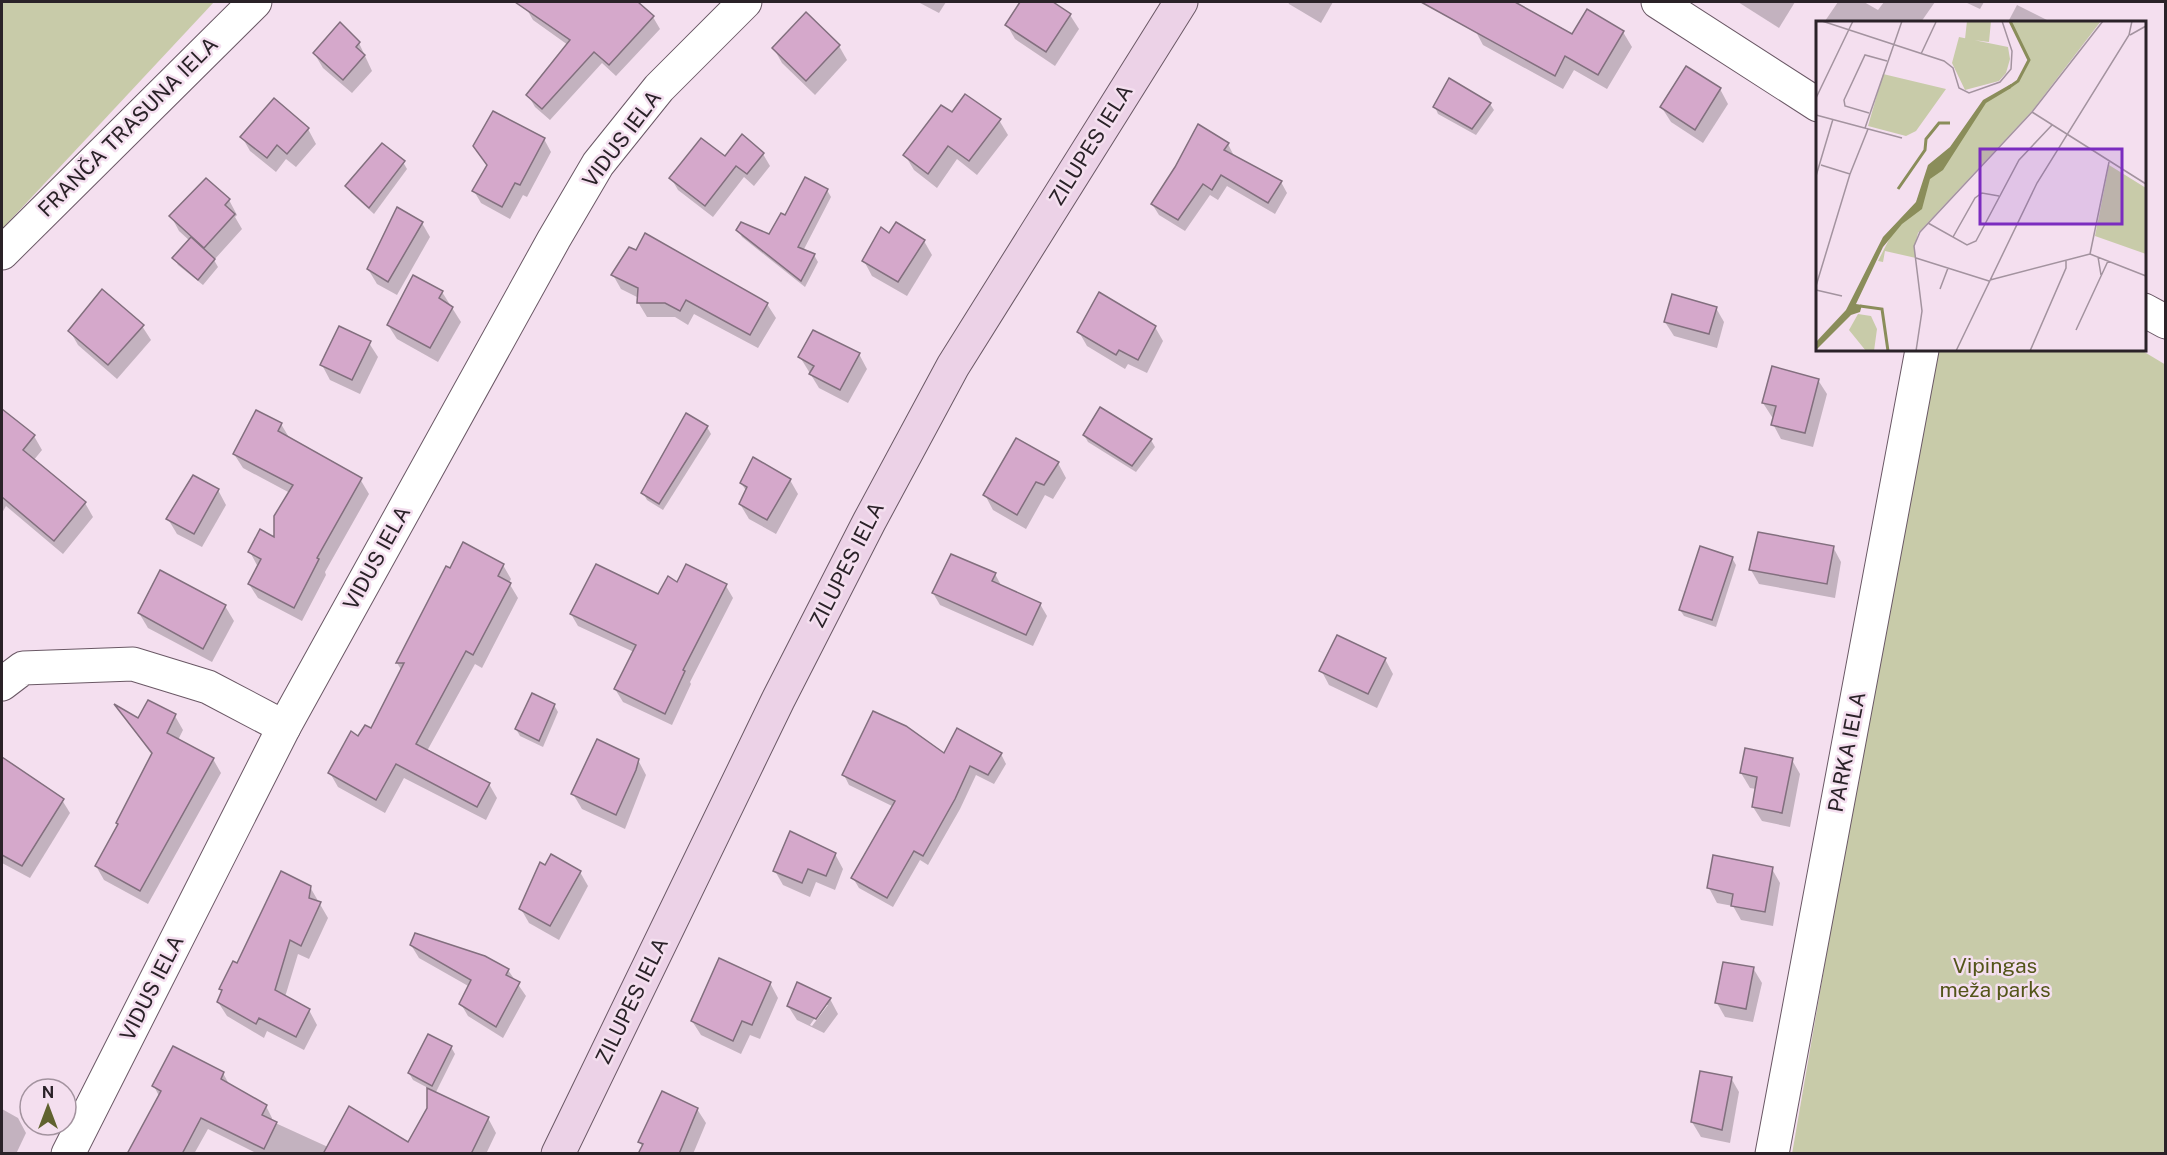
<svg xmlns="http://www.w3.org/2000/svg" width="2167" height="1155" viewBox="0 0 2167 1155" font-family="'Public Sans',sans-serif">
<rect width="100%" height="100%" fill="#f4dfef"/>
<g fill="#c8cba9">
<polygon points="2,2 214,2 2,229"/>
<polygon points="1931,350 2141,350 2166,365 2165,1153 1792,1154"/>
</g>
<g fill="#0003" fill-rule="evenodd">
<polygon points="527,2 587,2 591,6 595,2 636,2 653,17 660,29 616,76 602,63 550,120 535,107 528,95 568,45 533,20 526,8 529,3"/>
<polygon points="918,2 946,2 939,13"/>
<polygon points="1022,2 1050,2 1070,15 1079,29 1055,66 1015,39 1007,25"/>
<polygon points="1288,2 1333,2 1321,23 1289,4"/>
<polygon points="1490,2 1512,2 1573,37 1623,32 1632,47 1607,89 1574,70 1563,89 1483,45 1475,30"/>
<polygon points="1738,2 1795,2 1779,28"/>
<polygon points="1838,2 1864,2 1878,10 1884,2 1935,2 1921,22 1826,22 1825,21"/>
<polygon points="1965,2 1984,2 1980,9"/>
<polygon points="2017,5 2051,22 2008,22"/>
<polygon points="359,43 372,71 352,93 323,68 314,53"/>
<polygon points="839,46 847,60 815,95 782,63 774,49"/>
<polygon points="1720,89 1728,104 1703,143 1671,122 1662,108"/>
<polygon points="1490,104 1494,110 1476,135 1438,114 1435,107"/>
<polygon points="953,115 999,120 1008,135 977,175 957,159 937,188 914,170 905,155"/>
<polygon points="308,129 316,144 296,167 286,159 276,172 250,151 242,137"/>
<polygon points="544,139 551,152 527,197 523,195 510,219 481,203 474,191 488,166 475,146"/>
<polygon points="1228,144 1234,156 1281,182 1287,193 1275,214 1227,186 1218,200 1210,195 1185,231 1159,215 1152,204"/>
<polygon points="763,154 770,166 754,186 744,177 713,217 678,190 671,178 725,159"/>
<polygon points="403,162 407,169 374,214 351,193 347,186"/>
<polygon points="827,190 831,197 803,251 814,255 818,262 805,287 742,237 738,230 769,236 786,217"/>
<polygon points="229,200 237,215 235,217 242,229 214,260 218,267 203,285 178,265 174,258 190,241 179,231 171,216"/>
<polygon points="422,223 430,237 397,295 377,284 368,269"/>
<polygon points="924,241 932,255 907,296 872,276 864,261"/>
<polygon points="613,275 767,304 776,318 758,348 694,314 688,325 675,317 647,317 638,302 639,298 621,289"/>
<polygon points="414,277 442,292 461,322 438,362 397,339 388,325"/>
<polygon points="1716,308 1724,322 1717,348 1674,336 1665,322"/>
<polygon points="142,326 151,340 117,379 78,345 70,331"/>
<polygon points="1155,327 1163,341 1147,373 1128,364 1125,369 1087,346 1079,332"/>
<polygon points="369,343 378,357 360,394 330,380 322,365"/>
<polygon points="859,354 867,369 848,403 819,388 800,357"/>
<polygon points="1818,380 1827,394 1813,447 1781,439 1773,424 1775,418 1772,417 1763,403"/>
<polygon points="1101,409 1151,440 1155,447 1136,472 1088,442 1084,435"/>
<polygon points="2,411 34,436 42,450 33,461 85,503 93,517 63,554 6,506 2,513"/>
<polygon points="281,424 290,439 360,479 369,494 325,572 326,575 302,621 258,598 249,584 258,567 250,552 276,539 290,493 243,468 234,454"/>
<polygon points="707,427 711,434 663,510 647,500 643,493"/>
<polygon points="1058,463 1066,478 1053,499 1045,495 1026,529 993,510 985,495"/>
<polygon points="790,480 798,494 776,534 749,519 740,504 747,492 741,483"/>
<polygon points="218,490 226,505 202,547 177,534 168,519"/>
<polygon points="1833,547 1841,562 1835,598 1759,584 1751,570"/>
<polygon points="1732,558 1736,565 1716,627 1684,616 1680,610"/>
<polygon points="503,565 511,579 509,583 518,598 482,668 475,664 427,751 489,784 497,798 486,820 404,778 385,813 338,787 330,773 359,738 372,730 402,671 397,663 446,568"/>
<polygon points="161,572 225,606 234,621 212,662 148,628 139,613"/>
<polygon points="995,574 1002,587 1040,604 1047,616 1033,646 940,605 933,593"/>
<polygon points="678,584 726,586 733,598 690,682 691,684 672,725 623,702 615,689 634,652 578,626 571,614 659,596"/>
<polygon points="1385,659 1393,674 1377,708 1329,685 1321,670"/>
<polygon points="554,705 558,712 543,747 520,736 516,729"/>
<polygon points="117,708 139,720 175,716 183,730 178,740 213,759 221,773 148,904 104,880 96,866 119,825 153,756"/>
<polygon points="1001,754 1006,764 994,784 976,775 960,809 928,865 920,860 893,907 859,888 853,878 894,807 849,785 844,775 945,755"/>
<polygon points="2,759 62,800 70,813 30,878 2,863"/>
<polygon points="638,760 646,775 625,829 582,809 573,794"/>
<polygon points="1792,760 1800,774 1790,827 1762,821 1753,807 1756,789 1750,788 1741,773"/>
<polygon points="835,854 843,869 835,890 816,882 810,897 783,885 775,871"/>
<polygon points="546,867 580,872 588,886 559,940 529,923 521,909"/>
<polygon points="1772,869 1780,883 1773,926 1741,920 1733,906 1717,903 1709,888"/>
<polygon points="310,887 328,918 309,959 298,954 285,997 309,1010 317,1025 304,1050 267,1031 264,1038 227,1016 218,1002 223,993 220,989 237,965"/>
<polygon points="411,945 508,970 526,996 503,1038 468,1016 461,1004 470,987 419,958"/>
<polygon points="1753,968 1762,983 1753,1022 1725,1017 1717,1003"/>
<polygon points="770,983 778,998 760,1039 750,1035 741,1054 701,1035 692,1021"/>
<path d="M 830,999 L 838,1014 L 824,1033 L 797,1020 L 788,1006 ZM 824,1005 L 828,1005 L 812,1026 L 810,1025 Z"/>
<polygon points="451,1047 455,1054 435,1094 488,1118 496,1133 486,1154 419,1154 428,1109 428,1088 413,1080 409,1073"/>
<polygon points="223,1073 230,1086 266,1106 272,1118 271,1121 328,1147 386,1154 258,1154 208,1129 194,1154 129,1154 159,1096 154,1086"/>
<polygon points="1731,1078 1739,1092 1730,1143 1701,1137 1692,1122"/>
<polygon points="2,1109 18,1118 26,1133 16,1154 2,1154"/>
<polygon points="697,1109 706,1123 693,1154 640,1154 643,1147 639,1142"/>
</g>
<g fill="#d5a8cb" stroke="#826f7e" stroke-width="1.5">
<polygon points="515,2 638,2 654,16 609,65 594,52 542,109 526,95 570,40"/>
<polygon points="1020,2 1053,2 1071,14 1046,52 1005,25"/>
<polygon points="1421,2 1515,2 1572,34 1587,9 1624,31 1598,75 1565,56 1555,76"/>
<polygon points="806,12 840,45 806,81 772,48"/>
<polygon points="340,22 360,42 356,47 365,55 343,80 313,53"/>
<polygon points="1686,66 1721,88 1695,130 1660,107"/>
<polygon points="1449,78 1491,103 1472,129 1433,107"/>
<polygon points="965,94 1001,119 969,161 948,146 928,174 903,155 941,105 952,112"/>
<polygon points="274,98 309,128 287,154 277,145 267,158 240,137"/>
<polygon points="493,111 545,138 520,185 515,183 502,207 472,191 487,165 473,146"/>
<polygon points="1198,124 1229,143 1224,150 1282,181 1268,203 1221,175 1212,190 1203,184 1178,220 1151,204 1175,167"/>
<polygon points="742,134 764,153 747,174 736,166 705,206 669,178 701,138 725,156"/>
<polygon points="382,143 405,161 369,208 345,186"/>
<polygon points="805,177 828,189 798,247 815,254 801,281 736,230 741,222 769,234 781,213 785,215"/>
<polygon points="206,178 230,199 225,205 235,214 204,248 169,216"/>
<polygon points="397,207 423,222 388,282 367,269"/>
<polygon points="896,222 925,240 898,282 862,261 881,227 889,233"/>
<polygon points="645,233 768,303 750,335 686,300 680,311 665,303 637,303 638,288 611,275 629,247 636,250"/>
<polygon points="191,237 215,259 198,280 172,258"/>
<polygon points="413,275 443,291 439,298 453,307 430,348 387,325"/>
<polygon points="102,289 144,325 108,365 68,331"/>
<polygon points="1099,292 1156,326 1138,360 1119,350 1116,355 1077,332"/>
<polygon points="1672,294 1717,307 1709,334 1664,322"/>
<polygon points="339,326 371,341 352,380 320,365"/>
<polygon points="813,330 860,353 840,390 809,374 814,366 798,357"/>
<polygon points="1772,366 1819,379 1805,433 1771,425 1776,406 1762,403"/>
<polygon points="1100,407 1152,439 1132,466 1083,435"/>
<polygon points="2,409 35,435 23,450 86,502 54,541 2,497"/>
<polygon points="256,410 282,423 278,431 362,478 317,558 319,559 294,608 248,584 261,559 248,552 260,529 274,537 274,516 293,485 233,454"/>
<polygon points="686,413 708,426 659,504 641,493"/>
<polygon points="1016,438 1059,462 1044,485 1036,482 1017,515 983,495"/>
<polygon points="753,457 791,479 767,520 739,504 747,487 740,483"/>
<polygon points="193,475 219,489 194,534 166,519"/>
<polygon points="1758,532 1834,546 1827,584 1749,570"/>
<polygon points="463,542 504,564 498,576 511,583 473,655 466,651 416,744 490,783 477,807 396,764 376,800 328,773 351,731 358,736 365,725 371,728 404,663 396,663 446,566 450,568"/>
<polygon points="1700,546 1733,557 1712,620 1679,610"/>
<polygon points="951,554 996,573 992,581 1041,603 1026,635 932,593"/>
<polygon points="596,564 658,594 668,576 677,582 686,564 727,584 683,670 685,671 665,714 614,689 636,645 570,614"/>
<polygon points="160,570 226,605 203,649 138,613"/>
<polygon points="1337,635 1386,658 1368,694 1319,671"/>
<polygon points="532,693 555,704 539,741 515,729"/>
<polygon points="148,700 176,714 167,733 214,758 140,891 95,866 118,824 116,823 152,753 114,704 138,718"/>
<polygon points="873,711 906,726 944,753 957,728 1002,753 988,775 970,766 955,799 923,856 914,851 887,898 851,878 895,801 842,775"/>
<polygon points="597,739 639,759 636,770 616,815 571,794"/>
<polygon points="1745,748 1793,758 1782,813 1752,807 1757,777 1740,773"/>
<polygon points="2,757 64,799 22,866 2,855"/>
<polygon points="790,831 836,853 826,876 808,869 802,883 773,871"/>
<polygon points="551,854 581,871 550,926 519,909 540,862 545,865"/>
<polygon points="1713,855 1773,867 1765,912 1731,906 1733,894 1707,888"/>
<polygon points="281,871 311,886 309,898 321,902 301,946 290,940 275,990 310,1009 296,1037 259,1018 256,1024 217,1002 222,990 219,989 233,961 237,963"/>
<polygon points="415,933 485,956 509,969 506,975 520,982 496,1027 459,1004 471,980 410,945"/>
<polygon points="719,958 771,982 752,1025 742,1021 733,1041 691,1021"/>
<polygon points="1723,962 1754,967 1746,1009 1715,1003"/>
<polygon points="797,982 831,998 816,1019 787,1006"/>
<polygon points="428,1034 452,1046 432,1086 408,1073"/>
<polygon points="173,1046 224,1072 221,1079 267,1105 262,1115 277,1122 264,1149 201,1118 182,1154 127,1154 161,1091 152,1086"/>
<polygon points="1700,1071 1732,1077 1722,1130 1691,1122"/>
<polygon points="427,1088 489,1117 471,1154 323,1154 349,1106 408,1142 427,1108"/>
<polygon points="662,1091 698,1108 679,1154 638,1154 643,1144 638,1142"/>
</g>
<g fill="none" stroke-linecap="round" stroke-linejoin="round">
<g stroke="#6a5865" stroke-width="35">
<g id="street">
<polyline points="1658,2 1818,105"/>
<polyline points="2,253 255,2"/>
<polyline points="2144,310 2166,322"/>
<polyline points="2,684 23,668 133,664 208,687 284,727"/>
<polyline points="68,1154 284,727 554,239 598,164 659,88 745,2"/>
<polyline points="1772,1154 1922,350"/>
</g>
</g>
<g stroke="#6a5865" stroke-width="35">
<polyline id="secondary" points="558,1154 778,700 869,522 953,366 1181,2"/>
</g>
<use href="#street" stroke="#fff" stroke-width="33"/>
<use href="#secondary" stroke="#ecd2e7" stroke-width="33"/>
</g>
<g text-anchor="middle" stroke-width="5" stroke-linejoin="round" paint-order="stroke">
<g font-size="21" fill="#2a2228" stroke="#f4dfef">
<text transform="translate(128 127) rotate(-45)" y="7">FRANČA TRASUNA IELA</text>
<text transform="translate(622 139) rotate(-53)" y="7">VIDUS IELA</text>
<text transform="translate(1091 145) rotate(-58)" y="7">ZILUPES IELA</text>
<text transform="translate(377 558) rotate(-61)" y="7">VIDUS IELA</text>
<text transform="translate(847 565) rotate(-63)" y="7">ZILUPES IELA</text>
<text transform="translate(1847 752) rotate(-79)" y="7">PARKA IELA</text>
<text transform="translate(152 988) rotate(-63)" y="7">VIDUS IELA</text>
<text transform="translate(632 1001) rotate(-64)" y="7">ZILUPES IELA</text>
</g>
<g font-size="21" fill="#535519" stroke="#f4dfef">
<text x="1995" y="973">Vipingas<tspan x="1995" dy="24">meža parks</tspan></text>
</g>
</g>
<g transform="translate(1816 21)">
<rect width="330" height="330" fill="#f4dfef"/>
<path d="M 151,0 L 175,0 L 173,21 L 149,18 ZM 195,0 L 285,0 L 216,90 L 102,212 L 98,228 L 100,237 L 69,230 L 67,241 L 62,240 L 82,201 L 95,193 L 110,158 L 169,81 L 203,59 L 213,39 ZM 143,16 L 192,26 L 194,38 L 190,52 L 183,60 L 149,69 L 136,42 ZM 67,53 L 130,68 L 100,110 L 90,115 L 52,105 ZM 293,144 L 330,167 L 330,233 L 279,215 ZM 42,293 L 55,295 L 61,308 L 58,330 L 50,330 L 33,309 Z" fill="#c8cba9"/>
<path d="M 195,63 L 195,67 L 170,82 L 127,149 L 114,158 L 106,188 L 86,203 L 67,226 L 40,283 L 46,284 L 44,291 L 35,294 L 0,329 L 0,321 L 30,289 L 67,216 L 100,181 L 112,144 L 134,126 L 167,79 Z" fill="#8a8d5a"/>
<path fill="none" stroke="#8a8d5a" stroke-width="3" d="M 192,67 L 202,60 L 213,39 L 194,0M 82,168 L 109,129 L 110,118 L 123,102 L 134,102M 44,285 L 66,288 L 72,330"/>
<path fill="none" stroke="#a3939f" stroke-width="1.5" d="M 6,0 L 128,40 L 137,47 L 143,67 L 153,72 L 184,61 L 195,48 L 196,30 L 186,0M 314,14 L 330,5M 105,33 L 120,1M 0,77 L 37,0M 216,91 L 330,163M 53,92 L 29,85 L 28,79 L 49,34 L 71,40M 0,94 L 86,117M 49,107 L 86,0M 34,153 L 52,108M 0,155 L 17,98M 112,202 L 151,224 L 160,220 L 203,139 L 236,104M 137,216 L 159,177 L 166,172 L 183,175M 274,233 L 293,141M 274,233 L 330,255M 282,236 L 285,254M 100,237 L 173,260M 174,259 L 274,233M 0,265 L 34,153 L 5,144M 124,268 L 132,247M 0,269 L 26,275M 260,309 L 292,240M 100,330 L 106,290 L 98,225 L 104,211 L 216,91 L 287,0M 140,330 L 221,162 L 313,14 L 316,0M 214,330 L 250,247 L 250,240"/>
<path fill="#7b2cbf" fill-opacity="0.15" stroke="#7b2cbf" stroke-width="3" d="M 164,128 L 306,128 L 306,203 L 164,203 Z"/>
<rect width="330" height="330" fill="none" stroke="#2a2228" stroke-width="3"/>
</g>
<rect width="2167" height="1155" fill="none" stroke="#2a2228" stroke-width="6"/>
<g transform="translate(48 1107)"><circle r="28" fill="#f4dfef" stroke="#a3939f" stroke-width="1.5"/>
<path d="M0-4.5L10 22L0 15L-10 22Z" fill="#60622f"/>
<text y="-9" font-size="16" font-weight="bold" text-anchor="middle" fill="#2a2228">N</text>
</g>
</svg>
